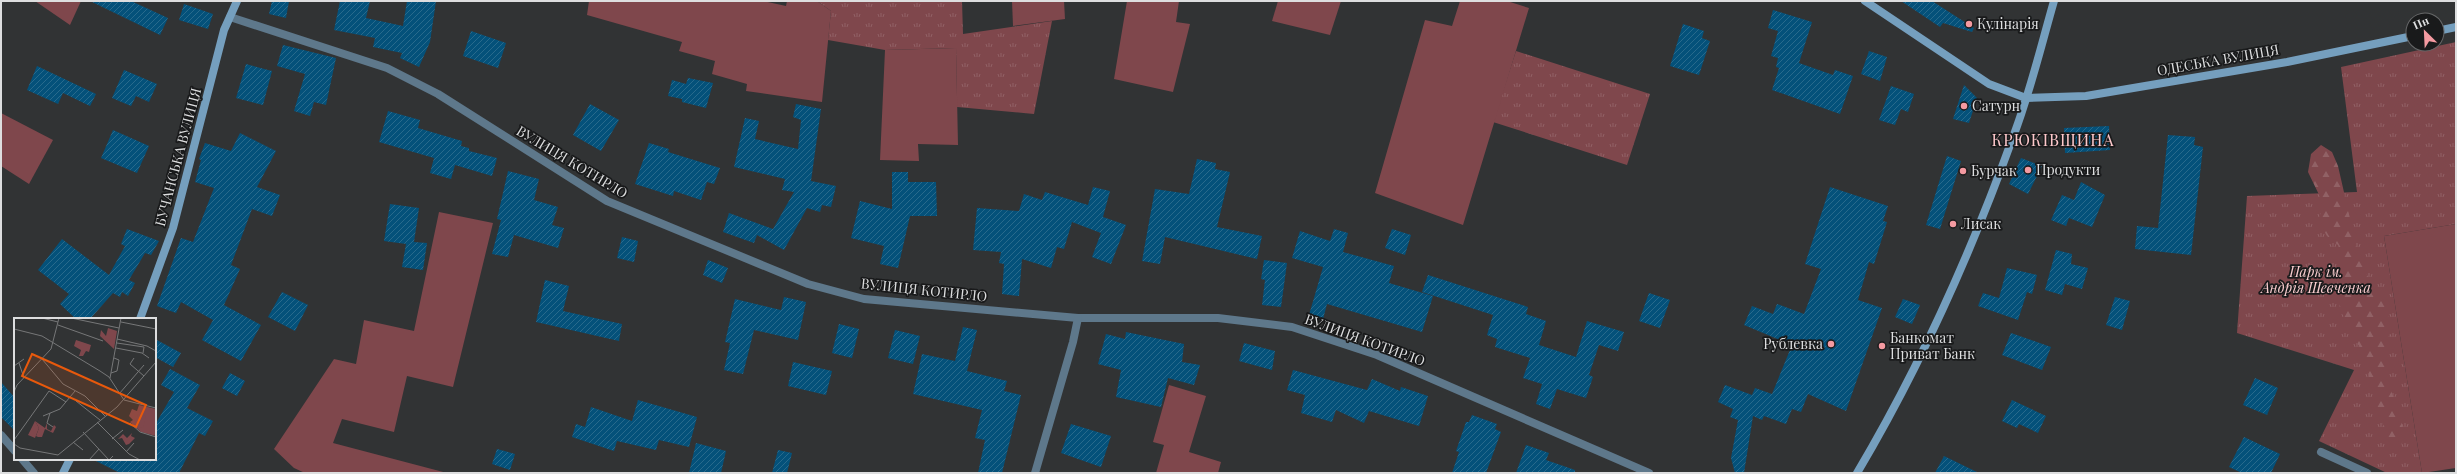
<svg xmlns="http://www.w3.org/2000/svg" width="2457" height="474" viewBox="0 0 2457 474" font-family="'Playfair Display',serif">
<defs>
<pattern id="grass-tufts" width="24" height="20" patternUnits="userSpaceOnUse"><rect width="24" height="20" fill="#7f474c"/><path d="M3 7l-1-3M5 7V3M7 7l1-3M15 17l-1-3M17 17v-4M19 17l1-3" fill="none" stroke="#916165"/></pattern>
<pattern id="forest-firs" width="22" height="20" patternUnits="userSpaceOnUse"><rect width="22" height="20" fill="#7f474c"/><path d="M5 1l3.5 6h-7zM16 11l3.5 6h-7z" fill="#916165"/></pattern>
<pattern id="building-hatch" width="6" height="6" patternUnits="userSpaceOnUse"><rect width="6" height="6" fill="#04517a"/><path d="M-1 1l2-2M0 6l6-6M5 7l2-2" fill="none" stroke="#286a8c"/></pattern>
</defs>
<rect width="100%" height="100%" fill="#313334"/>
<g fill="url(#grass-tufts)">
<polygon points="817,1 962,1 963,34 1052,21 1034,114 957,107 956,48 885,50 828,40 831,11"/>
<polygon points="2456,42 2456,224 2384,236 2422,473 2387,473 2319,441 2354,370 2237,333 2247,196 2357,192 2341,67"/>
<polygon points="1516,51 1650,94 1627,165 1493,122"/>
</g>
<polygon fill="url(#forest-firs)" points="2321,145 2332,152 2338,166 2359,258 2368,277 2381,290 2387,307 2390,323 2387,381 2400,413 2403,429 2402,443 2399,446 2386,435 2369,378 2368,365 2364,353 2350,333 2340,308 2336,289 2342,259 2338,245 2327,236 2318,220 2324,205 2308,172 2311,154"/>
<g fill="#7f474c">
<polygon points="35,1 81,1 70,25"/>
<polygon points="589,1 763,1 786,6 787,1 817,1 831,11 822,102 746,91 747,84 712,74 715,61 679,51 682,42 587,15"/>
<polygon points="1012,1 1064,1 1065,19 1013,26"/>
<polygon points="1127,1 1179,1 1176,22 1190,24 1173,92 1114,79"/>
<polygon points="1278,1 1341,1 1330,35 1272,21"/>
<polygon points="1460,1 1507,1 1529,8 1463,225 1375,193 1425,20 1452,26"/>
<polygon points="956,48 958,145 918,144 919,161 880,160 885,50"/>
<polygon points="1,113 53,140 29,184 1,166"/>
<polygon points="439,212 493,223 453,387 407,376 394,432 342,419 333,443 447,473 305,473 294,468 274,449 334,359 356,364 364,320 414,331"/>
<polygon points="2456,224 2456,468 2422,473 2384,236"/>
<polygon points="1169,385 1206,396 1189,452 1221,462 1218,473 1156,473 1164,445 1153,442"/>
</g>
<g fill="url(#building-hatch)">
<polygon points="90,1 131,1 168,18 160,35"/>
<polygon points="272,1 289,1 286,18 269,14"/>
<polygon points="340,1 370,1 366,18 403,26 407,1 436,1 430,42 419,67 400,58 402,53 373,47 375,38 334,30"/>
<polygon points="1901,1 1932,1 1974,28 1972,32 1943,23 1940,27"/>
<polygon points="184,4 213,14 208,29 179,20"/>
<polygon points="1773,10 1812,22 1799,63 1833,75 1835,70 1853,76 1840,114 1772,90 1779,68 1776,67 1778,58 1771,56 1778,31 1768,28"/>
<polygon points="1683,24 1704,31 1702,38 1710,41 1699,75 1670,66"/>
<polygon points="471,31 506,43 498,68 463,56"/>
<polygon points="283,45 336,58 326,105 314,102 310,116 294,111 305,74 277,66"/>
<polygon points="1869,51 1887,57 1880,81 1861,74"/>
<polygon points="246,64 272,71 263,105 236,98"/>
<polygon points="37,66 96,94 90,106 63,93 58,104 27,90"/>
<polygon points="124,70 157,84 149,102 136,96 131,106 112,98"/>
<polygon points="688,78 713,83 706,108 682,102 682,99 668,96 672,80 686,84"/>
<polygon points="1964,85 1977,98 1969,123 1953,119"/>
<polygon points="1891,86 1914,94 1908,112 1901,109 1895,125 1879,120"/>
<polygon points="590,104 619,120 601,151 573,135"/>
<polygon points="796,104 821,109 811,181 836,186 831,207 822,205 820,212 807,208 784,250 757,235 754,243 723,232 729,213 773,229 794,192 782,190 785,179 734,167 745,118 759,121 755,139 798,149 801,120 793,117"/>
<polygon points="388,111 420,120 418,128 462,141 461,146 469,148 469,151 497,158 492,176 455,165 451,179 430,173 434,158 379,142"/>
<polygon points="2109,126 2110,150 2065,153 2064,128"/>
<polygon points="113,130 149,146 137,173 101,158"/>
<polygon points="240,133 276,151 257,187 280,195 272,216 252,209 231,265 240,269 224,305 261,325 241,361 202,340 213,320 181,302 176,313 157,306 181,238 193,242 214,188 195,182 201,160 199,159 205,143 231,151"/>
<polygon points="2168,135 2195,137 2194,145 2203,147 2191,255 2135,249 2137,226 2158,228"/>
<polygon points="649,143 669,149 668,152 720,168 714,184 707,182 701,200 674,191 673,196 635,184"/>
<polygon points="1947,156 1961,161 1940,229 1926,225"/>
<polygon points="2021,158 2042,166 2028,194 2009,184"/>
<polygon points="1197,159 1216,163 1215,169 1230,172 1217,227 1262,236 1257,259 1165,237 1160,264 1142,261 1155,189 1189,194"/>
<polygon points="508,171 539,179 534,200 558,207 552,225 564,228 558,248 514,235 508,257 492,254 501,220 497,219"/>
<polygon points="892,172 908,172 908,182 936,182 937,216 910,216 898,268 880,264 884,246 851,238 860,201 892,209"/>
<polygon points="2081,182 2105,195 2092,227 2069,218 2066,226 2051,220 2062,195 2074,200"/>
<polygon points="1093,187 1110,191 1103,217 1126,225 1111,264 1092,257 1101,233 1072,222 1064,249 1057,247 1051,268 1022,259 1019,296 1002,294 1004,264 999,263 1001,252 973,250 977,208 1019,211 1024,194 1042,200 1045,192 1088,205"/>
<polygon points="1830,187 1888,206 1883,221 1887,222 1874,264 1869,262 1858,300 1882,308 1846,411 1808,394 1801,412 1792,409 1786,424 1764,416 1762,420 1753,416 1744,473 1735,473 1731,458 1738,420 1730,417 1733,409 1718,402 1725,385 1752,395 1755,388 1772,394 1792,345 1744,325 1752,306 1773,314 1777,304 1804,314 1821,269 1805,264"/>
<polygon points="390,204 419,208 414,242 427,243 423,270 402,267 406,244 384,241"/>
<polygon points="127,229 159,241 151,255 145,253 129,280 135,283 128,296 122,292 120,297 113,293 90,319 76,319 60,304 69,294 38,270 62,239 109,275 125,246 121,244"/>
<polygon points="1334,229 1348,233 1343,252 1394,266 1389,283 1433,296 1422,332 1327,304 1323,319 1309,315 1323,267 1292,258 1300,231 1330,241"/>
<polygon points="1392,229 1411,235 1405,255 1385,248"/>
<polygon points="622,237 638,241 634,262 617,258"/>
<polygon points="2056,250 2072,254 2071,264 2088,268 2082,289 2065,284 2062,295 2045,290"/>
<polygon points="708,260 728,268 722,283 703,275"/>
<polygon points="1264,260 1287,263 1281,307 1262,305 1265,280 1261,279"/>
<polygon points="2007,268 2037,275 2032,294 2027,292 2018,320 1978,306 1983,293 1999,298"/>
<polygon points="1428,275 1528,307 1526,314 1546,321 1539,345 1576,357 1587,321 1624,332 1618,351 1599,345 1589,375 1593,377 1586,398 1557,389 1550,409 1536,404 1542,384 1523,378 1530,358 1495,347 1497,339 1487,335 1493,315 1422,292"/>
<polygon points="545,280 569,286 563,311 622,324 619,341 536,322"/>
<polygon points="282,292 308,305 295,331 268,317"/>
<polygon points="1649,293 1670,300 1660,328 1639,321"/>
<polygon points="784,297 806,302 798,340 754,330 743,374 724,370 730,343 725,342 735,299 781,310"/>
<polygon points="2115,297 2130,301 2122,330 2106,325"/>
<polygon points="1903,299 1920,305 1912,324 1895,317"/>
<polygon points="839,324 859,329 852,358 832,353"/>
<polygon points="963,327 977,330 967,371 1007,381 1004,391 1021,395 1002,473 978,473 985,440 975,438 982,410 913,394 922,354 955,361"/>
<polygon points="895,330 920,336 913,364 888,358"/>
<polygon points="1126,332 1184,344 1182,362 1200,365 1194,385 1168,378 1161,407 1116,397 1121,370 1098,364 1106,334 1125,339"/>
<polygon points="2011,333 2051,347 2042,370 2002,355"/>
<polygon points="155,339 181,353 173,367 155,357"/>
<polygon points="1244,343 1275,351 1272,370 1239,361"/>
<polygon points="793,362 832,371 826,395 788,386"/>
<polygon points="170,369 200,385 187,408 213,421 205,436 199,433 179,473 120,473 92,459 155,459 155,425 174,392 161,385"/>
<polygon points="1293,370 1367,390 1372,379 1400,391 1401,387 1428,396 1419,426 1369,411 1364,423 1336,410 1332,422 1301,413 1305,395 1287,390"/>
<polygon points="230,373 245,381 237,396 222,388"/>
<polygon points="2255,378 2278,388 2267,415 2243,405"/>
<polygon points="1,382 15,398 15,431 1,417"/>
<polygon points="638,400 697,417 689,447 659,440 656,450 617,441 614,451 572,437 576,424 585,427 591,407 632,421"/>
<polygon points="2012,400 2046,416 2038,433 2019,424 2017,428 2002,421"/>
<polygon points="1472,415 1497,424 1495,429 1501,432 1486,473 1452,473 1459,452 1456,451 1466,422 1469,422"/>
<polygon points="1071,424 1111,436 1101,467 1061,453"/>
<polygon points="2244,437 2280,454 2271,473 2242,473 2229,467"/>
<polygon points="696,443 726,451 721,473 689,473"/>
<polygon points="1526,445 1549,453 1546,460 1575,470 1575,473 1516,473"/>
<polygon points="497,449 515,454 510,470 492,464"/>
<polygon points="778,450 792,453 787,473 772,473"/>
<polygon points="1944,456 1979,473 1935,473"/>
</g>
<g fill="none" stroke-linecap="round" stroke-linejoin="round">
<g stroke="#5e788b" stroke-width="8">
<polyline points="230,17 387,68 438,94 607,201 808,284 864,299 1078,318 1218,318 1292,327 1377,355 1649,473"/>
<polyline points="1,435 15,451"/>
<polyline points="2321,452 2367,473"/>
<polyline points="22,459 34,473"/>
<polyline points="1035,473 1073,342 1078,318"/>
</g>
<g stroke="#759fbe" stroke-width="8">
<polyline points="1865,1 1989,84 2026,98 2086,96 2287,62 2413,36"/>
<polyline points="2437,31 2456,27"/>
<polyline points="140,319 173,228 224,30 237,1"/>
<polyline points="63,473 70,459"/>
<path d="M 1857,473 C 1920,367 1971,253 2013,137 C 2030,93 2041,46 2054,1"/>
</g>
</g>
<g fill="#f49aa1" stroke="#191a1b" stroke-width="1.5">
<circle cx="1969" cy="24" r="4"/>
<circle cx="1964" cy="106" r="4"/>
<circle cx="2028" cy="170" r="4"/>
<circle cx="1963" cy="171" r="4"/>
<circle cx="1953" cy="224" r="4"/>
<circle cx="1831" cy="344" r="4"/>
<circle cx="1882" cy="346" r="4"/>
</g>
<g text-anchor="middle" stroke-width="3.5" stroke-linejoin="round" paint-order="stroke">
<g font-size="14" fill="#dddedf" stroke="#191a1b" text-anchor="start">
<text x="1977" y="29">Кулінарія</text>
<text x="1972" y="111">Сатурн</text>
<text x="2036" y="175">Продукти</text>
<text x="1971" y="176">Бурчак</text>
<text x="1961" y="229">Лисак</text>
<text x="1890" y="343">Банкомат<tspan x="1890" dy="16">Приват Банк</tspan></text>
<text x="1823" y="349" text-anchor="end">Рублевка</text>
</g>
<g font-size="14" fill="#dddedf" stroke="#191a1b">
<text transform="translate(2218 60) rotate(-10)" y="5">ОДЕСЬКА ВУЛИЦЯ</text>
<text transform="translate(178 157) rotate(-75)" y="5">БУЧАНСЬКА ВУЛИЦЯ</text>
<text transform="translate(572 162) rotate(31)" y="5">ВУЛИЦЯ КОТИРЛО</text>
<text transform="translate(924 290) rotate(6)" y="5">ВУЛИЦЯ КОТИРЛО</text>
<text transform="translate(1365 340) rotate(20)" y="5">ВУЛИЦЯ КОТИРЛО</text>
</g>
<g font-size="14" font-style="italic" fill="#f9cdcf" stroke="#191a1b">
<text x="2316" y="277">Парк ім.<tspan x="2316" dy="16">Андрія Шевченка</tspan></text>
</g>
<g font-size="16" letter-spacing="1" fill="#fdc8cb" stroke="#191a1b">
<text x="2053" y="146">КРЮКІВЩИНА</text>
</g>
</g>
<g transform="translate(14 318)">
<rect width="142" height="142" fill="#313334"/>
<path d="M 125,87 L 142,91 L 142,118 L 127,114 L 116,104 L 119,102 L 115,98 L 118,91 L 123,93 ZM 21,103 L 31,110 L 33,105 L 33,111 L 37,113 L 40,107 L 42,109 L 39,115 L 31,111 L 28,119 L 24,119 L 22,118 L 25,110 Z" fill="#7f474c"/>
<path d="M 94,10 L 103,13 L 100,31 L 86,18 L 87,12 L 92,18 ZM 62,22 L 77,27 L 75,34 L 72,33 L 69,38 L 65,38 L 67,32 L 60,28 ZM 124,96 L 132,98 L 129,110 L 120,108 ZM 21,103 L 25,110 L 21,120 L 14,117 ZM 118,115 L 117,118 L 121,120 L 115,126 L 112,127 L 108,120 L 104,121 L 109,116 L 113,120 Z" fill="#7f474c"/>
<path fill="none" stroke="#767778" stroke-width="1" d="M 28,0 L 44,4M 57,0 L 105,10M 107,4 L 142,11M 44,7 L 89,23M 0,11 L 28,18 L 86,53 L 95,59 L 110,82 L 142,90M 103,21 L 133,28 L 142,33M 103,25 L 130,29 L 129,35M 102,30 L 128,35 L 135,40M 120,40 L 116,46 L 130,58M 28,41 L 49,66 L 71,78 L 91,98M 5,45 L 10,60M 0,48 L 10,41M 97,55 L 103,53 L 105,42 L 100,40M 96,60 L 107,0M 0,74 L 3,67 L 37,31 L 45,0M 105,76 L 130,47M 62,83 L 86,102M 36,95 L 33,105 L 39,109M 29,98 L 46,91 L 61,73M 83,104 L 115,136 L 126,142M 116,105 L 126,114 L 142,119M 69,114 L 95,142 L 99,138M 98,121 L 109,112M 0,122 L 35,73 L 52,84M 59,124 L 69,132M 0,126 L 6,130 L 44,137 L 103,89 L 142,44M 112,134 L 120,125M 75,142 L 85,131"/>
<path fill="#e8590c" fill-opacity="0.15" stroke="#e8590c" stroke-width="2" d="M 18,36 L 132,87 L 122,109 L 8,58 Z"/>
<rect width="142" height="142" fill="none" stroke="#dddedf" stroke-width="2"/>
</g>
<rect width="2457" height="474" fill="none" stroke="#dddedf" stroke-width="4"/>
<g transform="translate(2425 32) rotate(336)"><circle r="19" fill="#191a1b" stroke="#676869"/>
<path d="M0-3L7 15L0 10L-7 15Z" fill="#f49aa1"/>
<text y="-6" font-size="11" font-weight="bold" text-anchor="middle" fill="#dddedf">Пн</text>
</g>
</svg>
